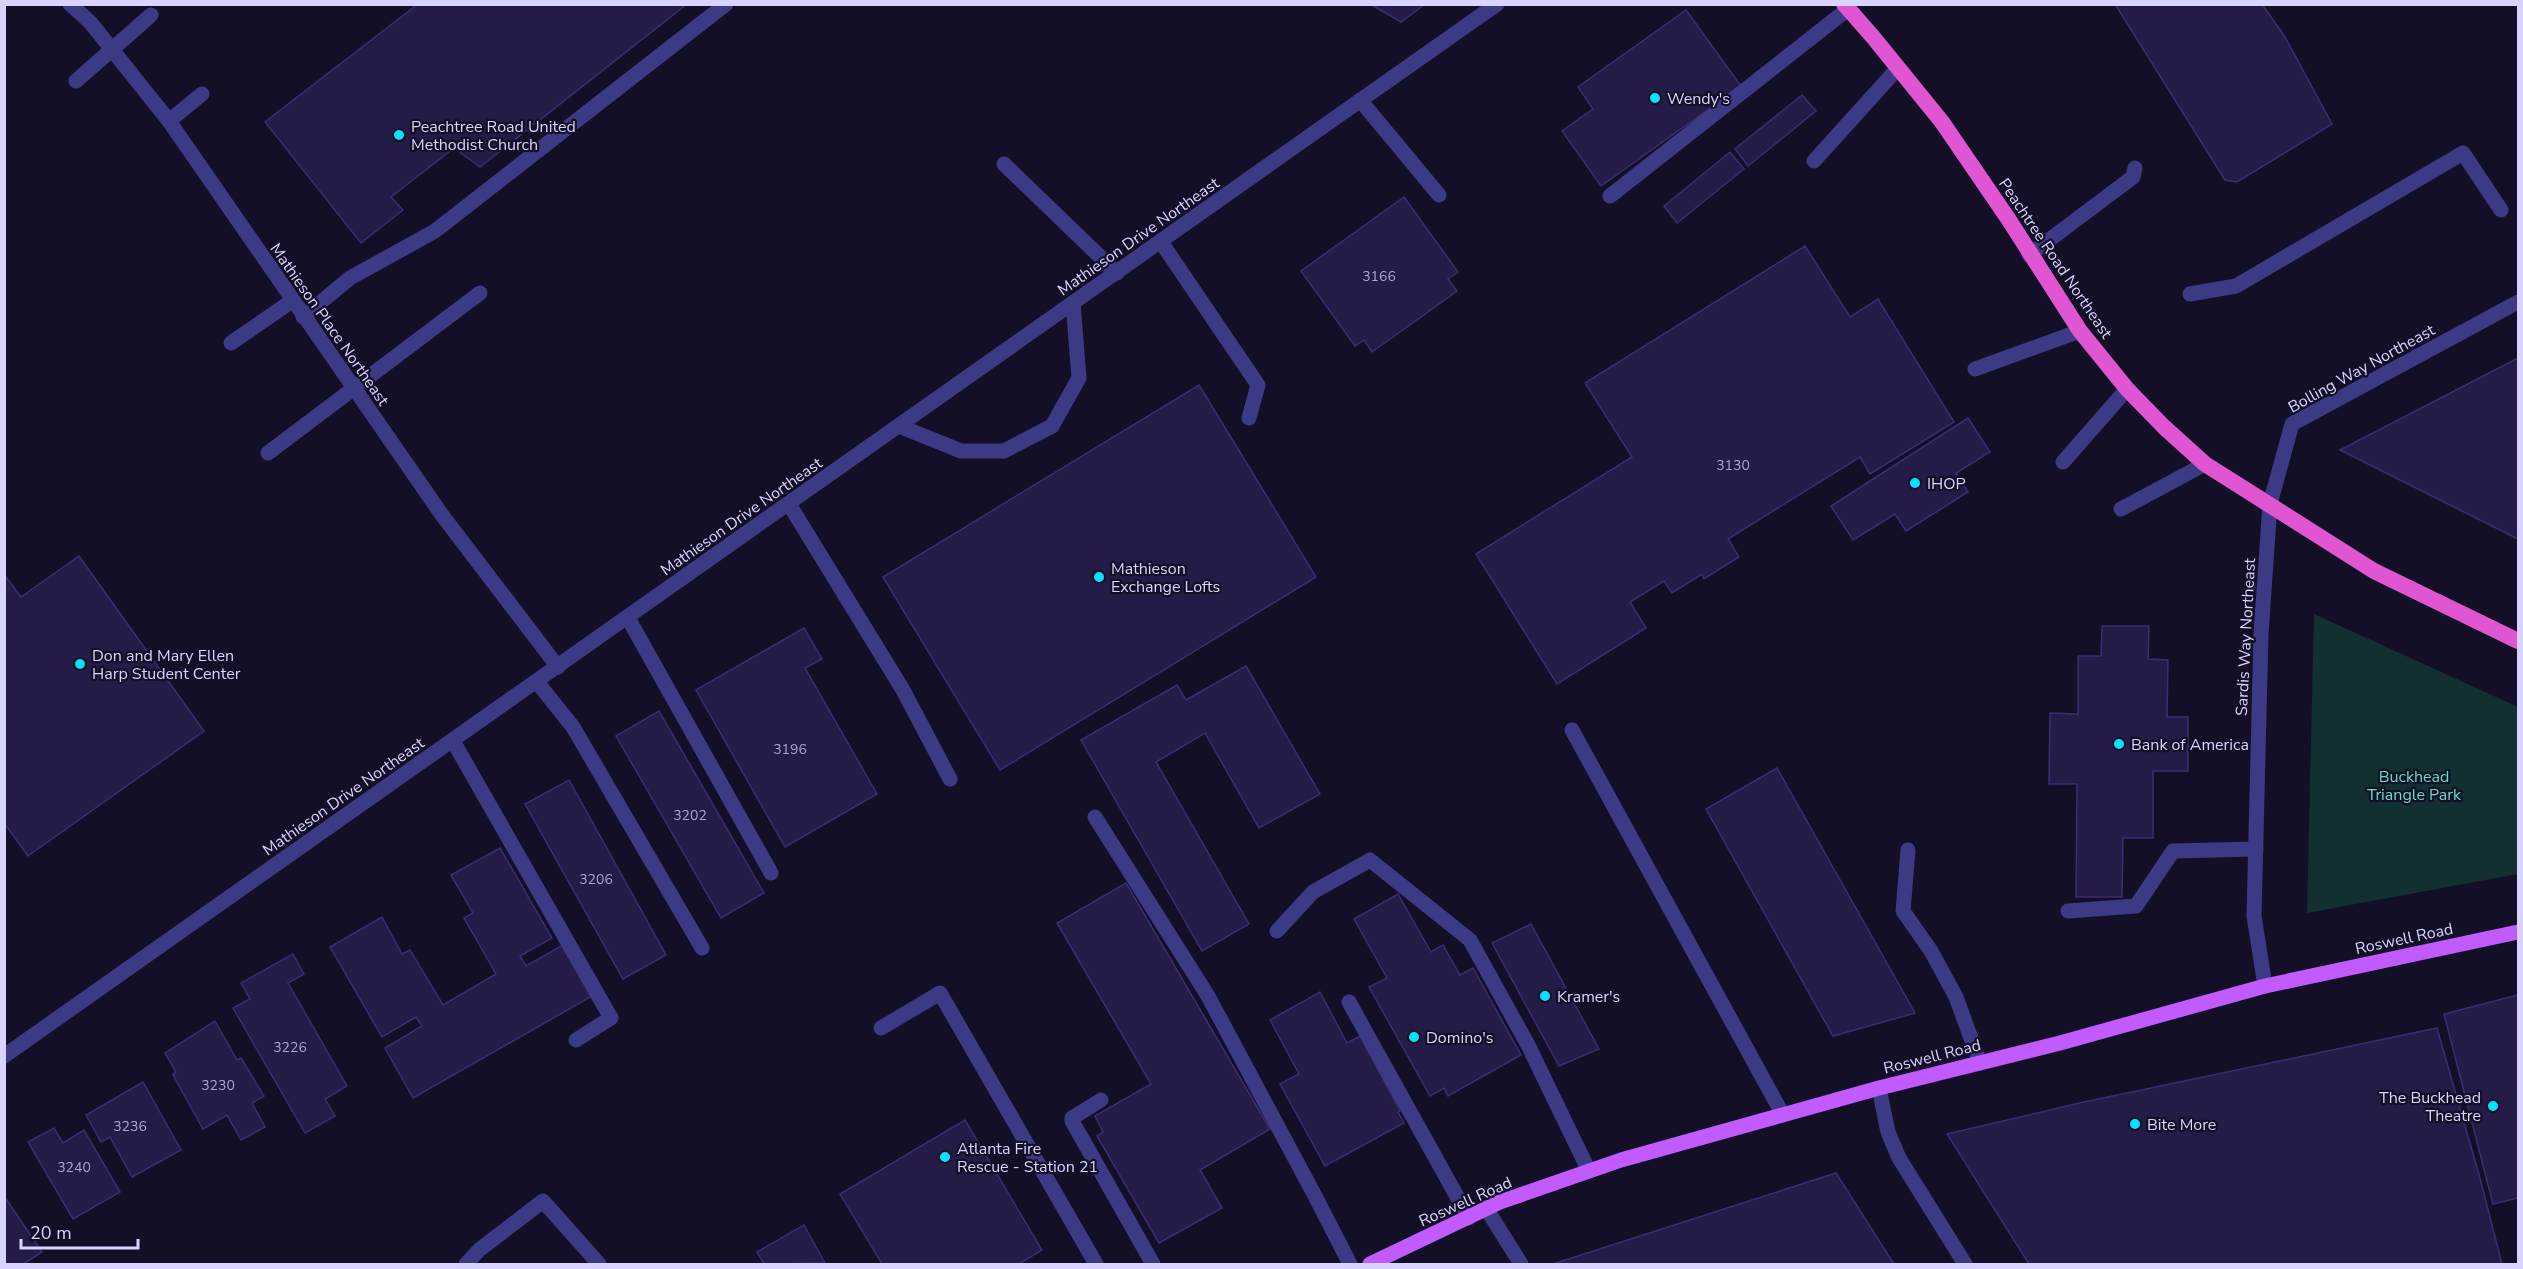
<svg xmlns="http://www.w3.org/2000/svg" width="2523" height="1269" viewBox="0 0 2523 1269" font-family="'Nunito Sans',sans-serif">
<rect width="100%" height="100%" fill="#130f26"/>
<polygon fill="#12302f" points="2314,614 2518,707 2518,874 2307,913"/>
<g fill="#241b47" stroke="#3b2d73" stroke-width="1.5">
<polygon points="418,4 687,4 480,167 454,148 391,197 403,210 361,243 265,122"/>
<polygon points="1370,4 1425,4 1401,22"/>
<polygon points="2115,4 2262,4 2285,37 2332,124 2237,182 2225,180"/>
<polygon points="1686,10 1741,86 1601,186 1562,131 1593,109 1578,87"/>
<polygon points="1802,95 1816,111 1748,166 1735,149"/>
<polygon points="1730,152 1744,169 1677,223 1664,206"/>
<polygon points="1404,197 1458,272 1448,279 1457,291 1372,352 1364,340 1355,346 1301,271"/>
<polygon points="1805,246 1850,317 1878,299 1954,422 1870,474 1860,457 1728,539 1739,557 1704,579 1702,574 1672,593 1664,581 1630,602 1646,628 1557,684 1476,554 1632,457 1585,383"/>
<polygon points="2518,358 2518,539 2340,450"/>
<polygon points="1199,385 1316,577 1000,770 883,577"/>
<polygon points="1968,418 1990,452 1956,473 1968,492 1906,531 1895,514 1853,540 1831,506"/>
<polygon points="79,556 204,731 28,856 4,823 4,574 21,597"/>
<polygon points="2102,626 2149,626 2148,659 2168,660 2167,717 2188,717 2188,771 2153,771 2153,838 2123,838 2122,897 2076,897 2077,784 2049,784 2050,713 2078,714 2078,656 2101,656"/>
<polygon points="804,628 822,659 805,668 877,794 785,847 696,690"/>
<polygon points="1246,666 1320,794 1259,828 1205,733 1156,762 1249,924 1202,951 1081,740 1177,685 1186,700"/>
<polygon points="659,711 764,893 721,918 616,736"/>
<polygon points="1777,768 1915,1013 1833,1036 1706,809"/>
<polygon points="569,780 666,955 623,979 525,804"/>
<polygon points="500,848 552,938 520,956 526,966 563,945 592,996 413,1098 385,1048 422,1026 416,1017 382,1037 330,947 382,917 402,954 410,950 443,1005 496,974 464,918 473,913 451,875"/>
<polygon points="1126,883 1270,1129 1200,1170 1222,1208 1159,1243 1097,1136 1103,1132 1095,1116 1151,1084 1057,923"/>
<polygon points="1398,894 1431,952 1443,945 1460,975 1473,968 1521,1055 1448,1096 1444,1088 1430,1096 1369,987 1387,978 1354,919"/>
<polygon points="1531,924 1599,1049 1559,1066 1492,943"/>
<polygon points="293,954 304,974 288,983 347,1086 325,1099 335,1116 305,1133 233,1008 250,999 241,983"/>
<polygon points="1320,992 1347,1043 1360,1036 1400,1111 1398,1112 1404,1123 1325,1166 1280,1084 1299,1074 1270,1020"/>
<polygon points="2518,995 2518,1198 2493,1204 2444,1014"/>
<polygon points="215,1021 237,1060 241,1058 264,1096 252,1103 265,1127 241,1140 227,1115 203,1129 173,1075 176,1072 165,1053"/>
<polygon points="2437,1028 2480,1178 2502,1264 2029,1264 1947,1134 2084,1102"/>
<polygon points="143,1082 181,1150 132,1177 110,1137 101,1142 86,1115"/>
<polygon points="965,1120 1042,1250 1019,1264 882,1264 840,1194"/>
<polygon points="54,1128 63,1143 84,1130 120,1192 73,1219 28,1142"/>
<polygon points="1836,1173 1894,1264 1553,1264"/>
<polygon points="4,1196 42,1252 23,1264 4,1264"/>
<polygon points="804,1225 825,1263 764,1264 757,1252"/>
</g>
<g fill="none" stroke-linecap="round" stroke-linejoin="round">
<g stroke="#3d3a85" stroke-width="15">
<polyline points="76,81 151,15"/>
<polyline points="1360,100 1439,195"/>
<polyline points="169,121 202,94"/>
<polyline points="1814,161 1898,68"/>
<polyline points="1004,164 1117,273"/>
<polyline points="1610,196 1848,9"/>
<polyline points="1161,242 1258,385 1249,418"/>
<polyline points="2029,255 2133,177 2135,168"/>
<polyline points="2190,294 2236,286 2463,153 2501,210"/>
<polyline points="303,317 350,278 435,231 726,4"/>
<polyline points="231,343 292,301"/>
<polyline points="1975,369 2080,331"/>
<polyline points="899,426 961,451 1004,451 1052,426 1079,378 1073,303"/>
<polyline points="268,453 480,293"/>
<polyline points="2063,462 2127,389"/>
<polyline points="789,504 903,690 950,779"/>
<polyline points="2121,509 2205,464"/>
<polyline points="628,618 771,873"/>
<polyline points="537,682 573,727 702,948"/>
<polyline points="1572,730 1783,1115"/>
<polyline points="453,741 611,1018 576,1040"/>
<polyline points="1095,817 1208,996 1314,1194 1350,1264"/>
<polyline points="1908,850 1903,911 1931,951 1956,997 1980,1063"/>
<polyline points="2068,911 2136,906 2173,851 2256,849"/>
<polyline points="1277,931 1313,892 1370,860 1470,940 1528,1045 1589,1171"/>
<polyline points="1349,1002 1469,1218"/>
<polyline points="881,1028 940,993 1096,1264"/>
<polyline points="1101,1100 1072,1118 1072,1121 1153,1264"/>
<polyline points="1486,1208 1521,1264"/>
<polyline points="466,1264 479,1250 543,1201 599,1264"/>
</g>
<g stroke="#3d3a85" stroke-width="15">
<polyline points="70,4 90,22 169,121 442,515 558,667"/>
<polyline points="2265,986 2254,916 2261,634 2270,504 2292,424 2518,302"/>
<polyline points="4,1056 1497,4"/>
<polyline points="1879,1088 1888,1132 1899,1158 1965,1264"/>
</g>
<polyline stroke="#c25bff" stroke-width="15" points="1370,1264 1500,1202 1621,1160 1879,1088 2060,1043 2265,986 2518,932"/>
<polyline stroke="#e055d1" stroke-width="16" points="1844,4 1873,37 1942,122 2009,220 2080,331 2127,389 2164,427 2205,464 2374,571 2518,641"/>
</g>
<g fill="#00e5ff" stroke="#130f26" stroke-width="2">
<circle cx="1655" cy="98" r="6"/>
<circle cx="399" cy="135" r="6"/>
<circle cx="1915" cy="483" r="6"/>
<circle cx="1099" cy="577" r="6"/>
<circle cx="80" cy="664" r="6"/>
<circle cx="2119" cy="744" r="6"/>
<circle cx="1545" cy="996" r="6"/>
<circle cx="1414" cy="1037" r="6"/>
<circle cx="2493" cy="1106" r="6"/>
<circle cx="2135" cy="1124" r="6"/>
<circle cx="945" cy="1157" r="6"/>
</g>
<g text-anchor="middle" stroke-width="4.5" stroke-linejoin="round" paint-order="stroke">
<g font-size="14" fill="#aca6d1">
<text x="1379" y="281">3166</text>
<text x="1733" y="470">3130</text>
<text x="790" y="754">3196</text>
<text x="690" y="820">3202</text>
<text x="596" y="884">3206</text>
<text x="290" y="1052">3226</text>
<text x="218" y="1090">3230</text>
<text x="130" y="1131">3236</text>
<text x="74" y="1172">3240</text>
</g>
<g font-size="16" fill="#d9d4ff" stroke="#130f26" text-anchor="start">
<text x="1667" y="104">Wendy's</text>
<text x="411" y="132">Peachtree Road United<tspan x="411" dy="18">Methodist Church</tspan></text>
<text x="1927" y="489">IHOP</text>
<text x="1111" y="574">Mathieson<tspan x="1111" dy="18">Exchange Lofts</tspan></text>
<text x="92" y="661">Don and Mary Ellen<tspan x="92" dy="18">Harp Student Center</tspan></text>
<text x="2131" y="750">Bank of America</text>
<text x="1557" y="1002">Kramer's</text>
<text x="1426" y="1043">Domino's</text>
<text x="2481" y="1103" text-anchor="end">The Buckhead<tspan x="2481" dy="18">Theatre</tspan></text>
<text x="2147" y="1130">Bite More</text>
<text x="957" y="1154">Atlanta Fire<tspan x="957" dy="18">Rescue - Station 21</tspan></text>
</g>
<g font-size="16" fill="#d9d4ff" stroke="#130f26">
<text transform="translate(1138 236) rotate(-35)" y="6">Mathieson Drive Northeast</text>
<text transform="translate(2056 258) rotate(56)" y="6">Peachtree Road Northeast</text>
<text transform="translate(330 324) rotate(55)" y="6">Mathieson Place Northeast</text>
<text transform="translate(2361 368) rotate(-29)" y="6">Bolling Way Northeast</text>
<text transform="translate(741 516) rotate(-35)" y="6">Mathieson Drive Northeast</text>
<text transform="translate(2245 637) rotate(-87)" y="6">Sardis Way Northeast</text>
<text transform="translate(343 796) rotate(-35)" y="6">Mathieson Drive Northeast</text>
<text transform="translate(2404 938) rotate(-12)" y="6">Roswell Road</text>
<text transform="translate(1932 1056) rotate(-14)" y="6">Roswell Road</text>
<text transform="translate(1465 1201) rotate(-24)" y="6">Roswell Road</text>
</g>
<g font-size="16" fill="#5fe0c0" stroke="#130f26">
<text x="2414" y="782">Buckhead<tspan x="2414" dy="18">Triangle Park</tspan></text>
</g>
</g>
<rect width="2523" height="1269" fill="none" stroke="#d9d4ff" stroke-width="12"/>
<path d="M21 1239v9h117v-9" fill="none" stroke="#d9d4ff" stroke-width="3"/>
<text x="30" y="1239" font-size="18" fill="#d9d4ff" stroke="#130f26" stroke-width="4.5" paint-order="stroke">20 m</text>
</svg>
